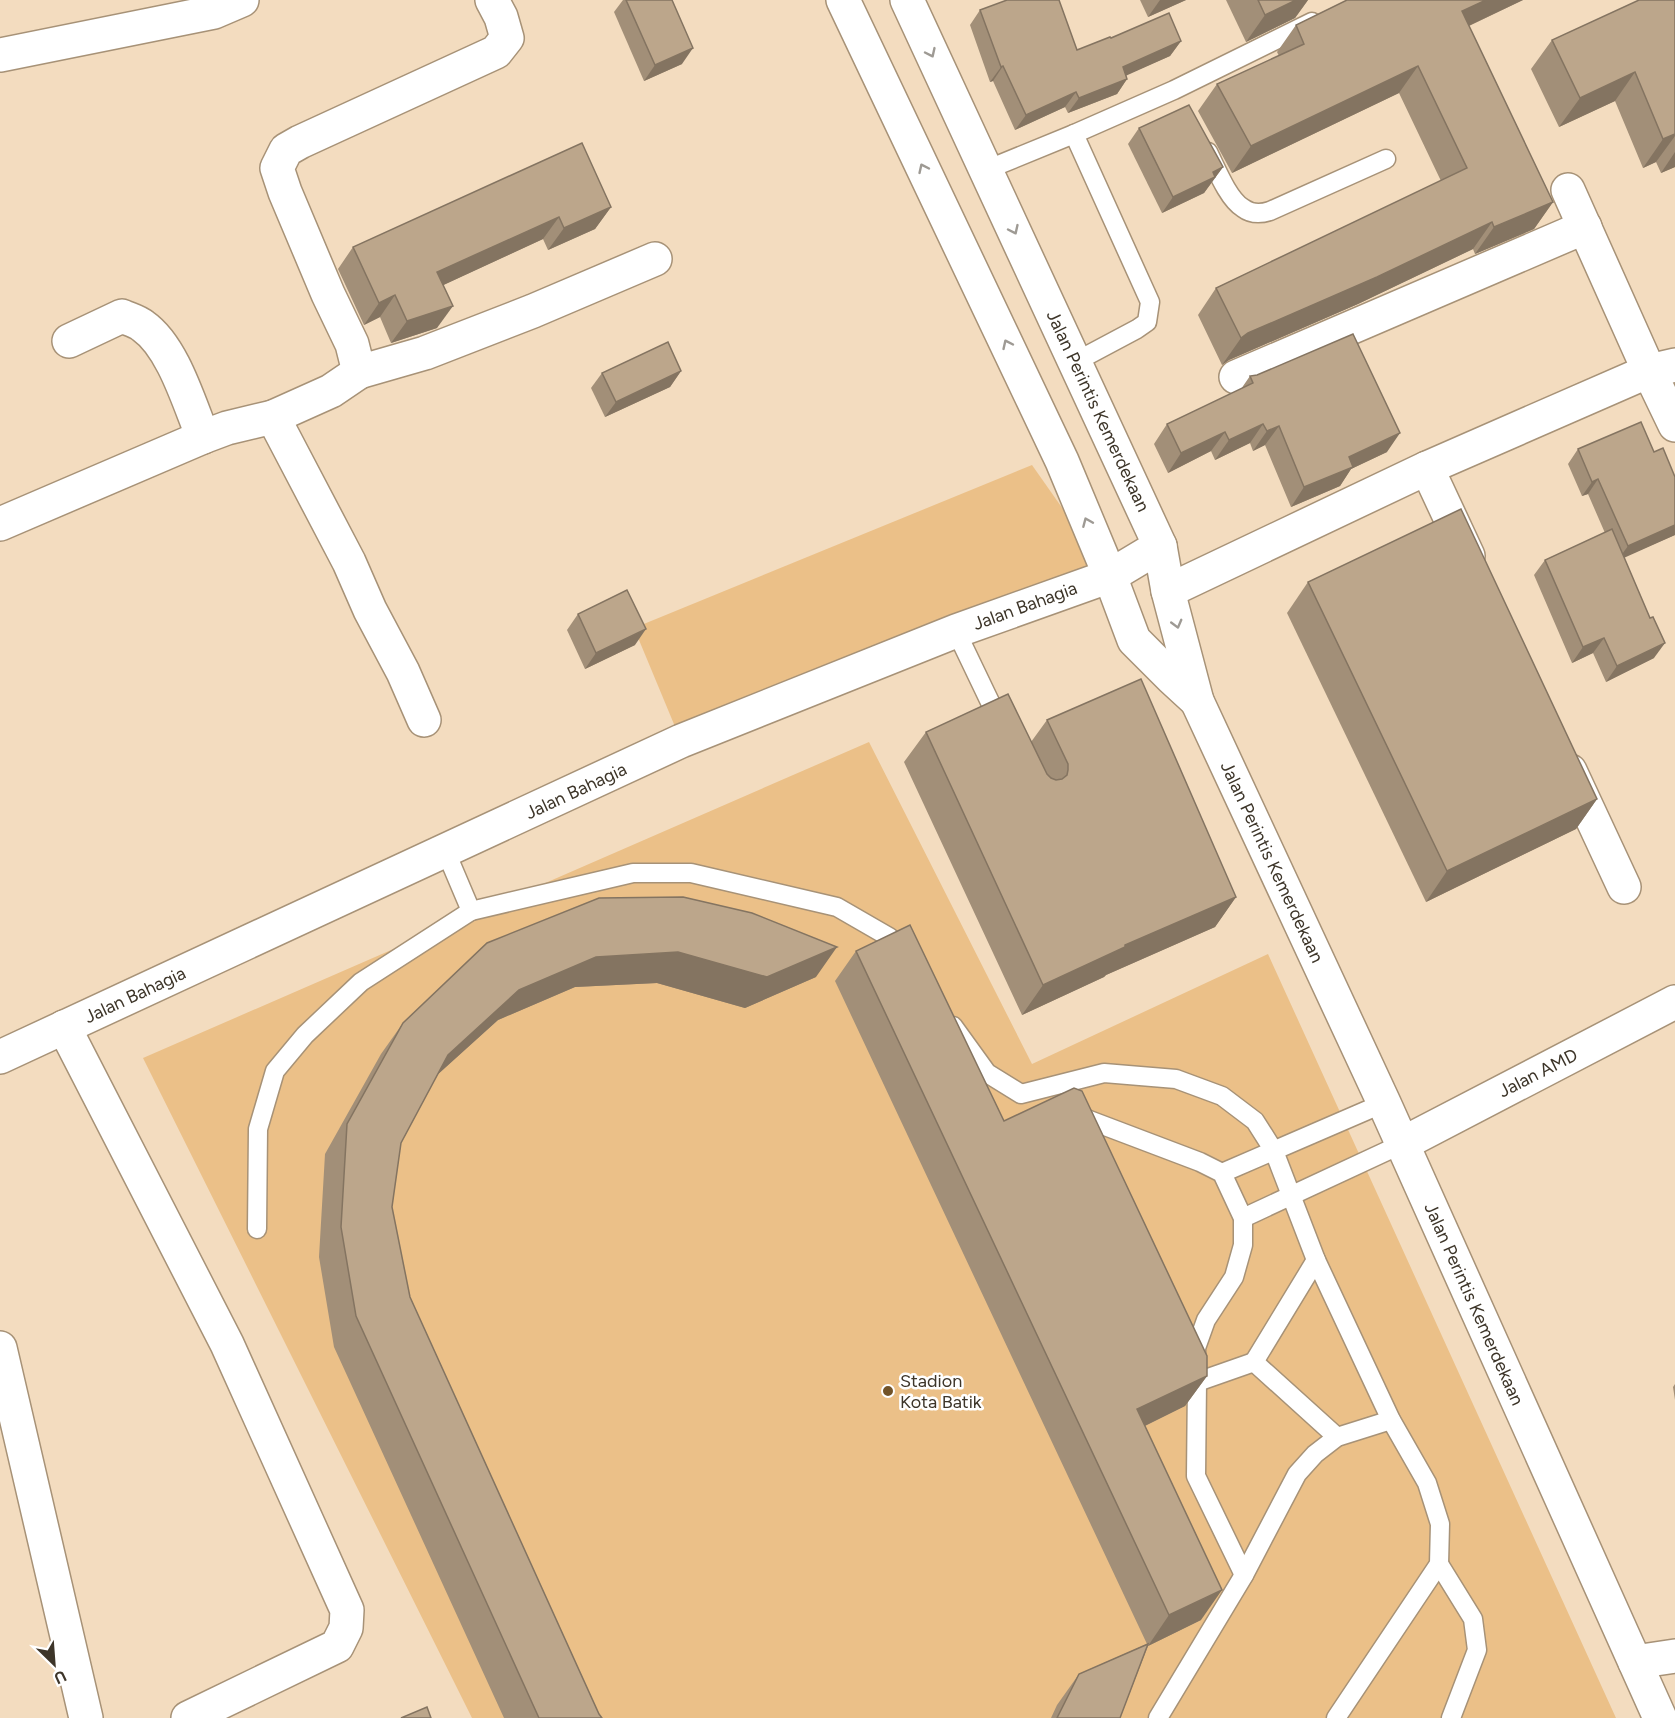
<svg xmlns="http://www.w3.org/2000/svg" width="1675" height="1718" viewBox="0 0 1675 1718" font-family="Figtree,sans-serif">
<rect width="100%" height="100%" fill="#f3dcbf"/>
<g fill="#ebc088">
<polygon points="1032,465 1110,576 681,741 634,628"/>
<polygon points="869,742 1032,1064 1268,954 1616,1718 472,1718 143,1058"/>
</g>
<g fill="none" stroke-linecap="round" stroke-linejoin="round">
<g stroke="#a79277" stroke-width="21">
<g id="lane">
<polyline points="1074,134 1150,302 1147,322 1137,329 1075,362"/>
<path d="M 1208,152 C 1216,168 1228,199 1243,208 C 1251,214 1261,214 1270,211 L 1386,159"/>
<polyline points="986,170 1074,134 1174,90 1312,22"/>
<polyline points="956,631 1001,725"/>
<polyline points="446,852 471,911 633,873 691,873 837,907 889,937 902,955"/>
<polyline points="953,1026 987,1073 1021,1094 1104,1073 1176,1079 1222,1096 1255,1121 1274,1151 1316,1260 1391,1420 1427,1483 1440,1524 1439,1564 1336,1718"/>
<polyline points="1076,1115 1200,1162 1222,1173 1243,1218 1243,1245 1234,1277 1206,1320 1196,1348 1197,1382 1254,1362 1337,1437"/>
<polyline points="1222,1173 1384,1103"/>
<polyline points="1243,1218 1402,1144"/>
<polyline points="257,1229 258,1129 275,1071 305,1035 361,982 471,911"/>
<polyline points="1254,1362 1316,1260"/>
<polyline points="1197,1382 1196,1476 1244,1575"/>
<polyline points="1439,1564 1473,1619 1477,1650 1451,1718"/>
<polyline points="1158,1718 1244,1575 1297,1474 1315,1454 1337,1437 1391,1420"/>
</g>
</g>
<g stroke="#a79277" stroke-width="36">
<g id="street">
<polyline points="0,55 214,12 242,0"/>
<polyline points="1568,190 1649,371 1675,425"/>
<path d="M 69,341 L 122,316 C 128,319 137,321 143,326 C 173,347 189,403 203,437"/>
<polyline points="359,372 425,353 533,311 655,259"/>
<polyline points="1236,377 1585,227"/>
<polyline points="273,417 349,562 370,610 403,672 424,720"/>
<polyline points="1427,468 1468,556"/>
<polyline points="0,524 203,437 227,428 273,417 331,391 359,372 352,344 328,294 285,192 277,168 286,150 300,142 496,52 507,38 501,17 492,0"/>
<polyline points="1168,591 1427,468 1649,371 1675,365"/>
<polyline points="1570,771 1624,887"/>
<polyline points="64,1027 227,1344 347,1610 346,1628 337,1646 188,1718"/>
<polyline points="1402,1144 1675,1002"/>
<polyline points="0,1348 86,1718"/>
<polyline points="1635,1662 1675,1656"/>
</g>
</g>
<g stroke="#a79277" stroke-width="36">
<g id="secondary">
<polyline points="843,0 1062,461 1110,576 1134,640 1172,678 1197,701"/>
<polyline points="907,0 1160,546 1168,591 1197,701 1384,1103 1660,1718"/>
<polyline points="0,1057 681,741 956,631 1110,576 1160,546"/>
</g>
</g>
<use href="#lane" stroke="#fff" stroke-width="18"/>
<use href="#street" stroke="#fff" stroke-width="33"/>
<use href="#secondary" stroke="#fff" stroke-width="33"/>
</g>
<g fill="#a28f78">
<polygon points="623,0 672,0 682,64 644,81 614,12"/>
<polygon points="1140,0 1186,0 1148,17"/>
<polygon points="1226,0 1308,0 1295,18 1246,42"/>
<polygon points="1347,0 1523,0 1469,26 1553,202 1534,229 1475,254 1473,249 1358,304 1229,360 1222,365 1198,315 1216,288 1441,181 1399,93 1232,173 1198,111 1217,84 1279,56 1277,52 1296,25"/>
<polygon points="1675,0 1675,167 1661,173 1656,162 1643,168 1615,101 1559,127 1531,69 1552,40"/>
<polygon points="980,10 1077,50 1111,38 1181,41 1170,56 1126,75 1127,79 1117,94 1068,113 1065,107 1015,130 993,81 990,82 970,25"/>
<polygon points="1139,128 1223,167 1204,193 1162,213 1128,144"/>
<polygon points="611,207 595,229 548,250 543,239 443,285 437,328 391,343 380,317 364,325 338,269 353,247"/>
<polygon points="681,371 670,387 605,417 591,388 602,373"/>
<polygon points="1250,376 1387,452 1351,469 1340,486 1291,507 1265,445 1253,451 1250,443 1215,460 1211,451 1168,473 1154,444 1167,424 1241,389"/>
<polygon points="1578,449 1654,452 1675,477 1675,535 1624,557 1654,658 1606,682 1593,653 1572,663 1534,575 1545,560 1605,533 1588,494 1582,496 1568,464"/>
<polygon points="1308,582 1597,799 1576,829 1426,902 1287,613"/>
<polygon points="578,614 635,645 585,669 567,630"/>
<polygon points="1047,720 1236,897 1215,927 1106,975 1104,977 1022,1015 904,762 926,732 1031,742"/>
<polygon points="487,943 816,977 745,1008 657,983 575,987 498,1020 436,1076 401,1143 392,1207 410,1297 599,1714 602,1718 504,1718 334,1347 319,1257 325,1154 381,1054 403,1023"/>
<polygon points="856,951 1004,1121 1207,1376 1185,1406 1145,1426 1201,1620 1148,1646 1120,1718 1051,1718 1057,1705 1079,1674 1147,1644 835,981"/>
<polygon points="1675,1384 1675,1400 1673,1387"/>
</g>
<g fill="#847461">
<polygon points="1160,0 1186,0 1148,17"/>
<polygon points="1296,0 1308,0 1295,18 1246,42 1265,15"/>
<polygon points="1486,0 1523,0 1443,38 1462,11"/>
<polygon points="1181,41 1170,56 1112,82 1123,67"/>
<polygon points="693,48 682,64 644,81 655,65"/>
<polygon points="1003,66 993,81 990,82 1001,67"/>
<polygon points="1418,66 1399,93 1232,173 1251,146"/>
<polygon points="1635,72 1615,101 1559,127 1580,98"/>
<polygon points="1127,79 1117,94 1068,113 1079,98"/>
<polygon points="1076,92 1065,107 1015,130 1026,115"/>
<polygon points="1675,134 1675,136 1656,162 1643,168 1663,139"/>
<polygon points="1675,152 1675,167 1661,173"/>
<polygon points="1223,167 1204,193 1162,213 1173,197 1213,172"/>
<polygon points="1553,202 1534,229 1475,254 1494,227"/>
<polygon points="611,207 595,229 548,250 564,228"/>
<polygon points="559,217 543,239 422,295 437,272"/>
<polygon points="1492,222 1473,249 1358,304 1229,360 1222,365 1241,338 1248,333"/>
<polygon points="395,295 380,317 364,325 379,303"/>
<polygon points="453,306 437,328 391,343 407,321"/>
<polygon points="681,371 670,387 605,417 616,402"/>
<polygon points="1263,424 1250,443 1215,460 1229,440"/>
<polygon points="1279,426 1265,445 1253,451 1267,431"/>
<polygon points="1225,432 1211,451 1168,473 1181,453"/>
<polygon points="1400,433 1387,452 1351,469 1340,486 1291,507 1304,487 1349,457"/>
<polygon points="1598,479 1588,494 1582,496 1592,482"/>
<polygon points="1675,525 1675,535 1617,561 1628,546"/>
<polygon points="646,629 635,645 585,669 596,653"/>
<polygon points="1604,638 1593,653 1572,663 1583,647"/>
<polygon points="1665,643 1654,658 1606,682 1617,666"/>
<polygon points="1597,799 1576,829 1426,902 1447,871"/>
<polygon points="1236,897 1215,927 1106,975 1104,977 1022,1015 1043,985 1125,945"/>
<polygon points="837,947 816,977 745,1008 657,983 575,987 498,1020 426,1085 448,1055 519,990 596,957 678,952"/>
<polygon points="1207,1376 1185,1406 1116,1440 1137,1409"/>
<polygon points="1222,1590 1201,1620 1148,1646 1169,1615"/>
</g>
<g fill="#bca68b" stroke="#847461" stroke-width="1.5">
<polygon points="626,0 672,0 693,48 655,65"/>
<polygon points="1007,0 1059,0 1077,50 1110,37 1111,38 1169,13 1181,41 1123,67 1127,79 1079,98 1076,92 1026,115 1003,66 1001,67 980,10"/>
<polygon points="1258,0 1296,0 1265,15"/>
<polygon points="1347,0 1486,0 1462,11 1553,202 1494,227 1492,222 1377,277 1248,333 1241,338 1216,288 1467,168 1418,66 1251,146 1217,84 1304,44 1296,25"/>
<polygon points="1639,0 1675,0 1675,134 1663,139 1635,72 1580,98 1552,40"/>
<polygon points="1189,105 1223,167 1213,172 1215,177 1173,197 1139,128"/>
<polygon points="582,143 611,207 564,228 559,217 437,272 453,306 407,321 395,295 379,303 353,247"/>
<polygon points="1353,334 1400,433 1349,457 1353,467 1304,487 1279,426 1267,431 1263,424 1229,440 1225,432 1181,453 1167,424 1253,383 1250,376 1257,375"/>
<polygon points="668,342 681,371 616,402 602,373"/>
<polygon points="1641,422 1654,452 1663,448 1675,477 1675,525 1628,546 1598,479 1592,482 1578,449"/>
<polygon points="1461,509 1597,799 1447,871 1308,582"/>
<polygon points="1612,529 1650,618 1653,617 1665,643 1617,666 1604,638 1583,647 1545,560"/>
<polygon points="627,590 646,629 596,653 578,614"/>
<polygon points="1141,679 1236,897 1125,945 1125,947 1043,985 926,732 1008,694 1047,774 1051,778 1056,780 1062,779 1067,775 1068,770 1068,764 1047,720"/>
<polygon points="683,897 752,913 837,947 767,977 678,952 596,957 519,990 448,1055 401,1143 392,1207 410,1297 599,1714 602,1718 539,1718 356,1316 341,1227 347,1124 403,1023 487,943 599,898"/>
<polygon points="910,925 1004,1121 1074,1088 1082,1091 1207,1356 1207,1376 1137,1409 1222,1590 1169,1615 856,951"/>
<polygon points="1148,1644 1120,1718 1057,1718 1079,1674"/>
<polygon points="427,1707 431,1718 401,1718"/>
</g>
<defs><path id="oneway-chevron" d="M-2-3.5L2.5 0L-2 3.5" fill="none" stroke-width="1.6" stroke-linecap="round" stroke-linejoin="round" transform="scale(1.5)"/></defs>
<g stroke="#9e9a94">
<use href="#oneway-chevron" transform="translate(931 53) rotate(65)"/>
<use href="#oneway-chevron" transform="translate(923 168) rotate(-115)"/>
<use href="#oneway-chevron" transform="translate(1014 230) rotate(65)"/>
<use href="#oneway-chevron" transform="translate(1007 344) rotate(-115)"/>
<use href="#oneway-chevron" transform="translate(1087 522) rotate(-113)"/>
<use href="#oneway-chevron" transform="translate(1177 624) rotate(75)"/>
</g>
<circle fill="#725328" stroke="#fff" stroke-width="2" cx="888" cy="1391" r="6"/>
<g text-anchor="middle" stroke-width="5" stroke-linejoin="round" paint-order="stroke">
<g font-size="18" fill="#3d3529" stroke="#fff">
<text transform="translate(1098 411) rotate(65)" y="6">Jalan Perintis Kemerdekaan</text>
<text transform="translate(1025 606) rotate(-20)" y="6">Jalan Bahagia</text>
<text transform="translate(576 791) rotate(-25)" y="6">Jalan Bahagia</text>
<text transform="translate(1272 862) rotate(65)" y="6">Jalan Perintis Kemerdekaan</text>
<text transform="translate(135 995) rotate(-25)" y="6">Jalan Bahagia</text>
<text transform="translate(1538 1073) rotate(-27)" y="6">Jalan AMD</text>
<text transform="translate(1474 1304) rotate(66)" y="6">Jalan Perintis Kemerdekaan</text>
</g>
<g font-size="18" fill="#3d3529" stroke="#fff" text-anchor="start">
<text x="900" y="1387">Stadion<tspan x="900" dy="21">Kota Batik</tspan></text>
</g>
</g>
<g transform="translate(54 1664) rotate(155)" stroke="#ffffff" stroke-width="4.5" paint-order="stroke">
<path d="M0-4.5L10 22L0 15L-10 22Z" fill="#3d3529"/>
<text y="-9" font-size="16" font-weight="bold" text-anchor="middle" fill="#3d3529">U</text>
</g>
</svg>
